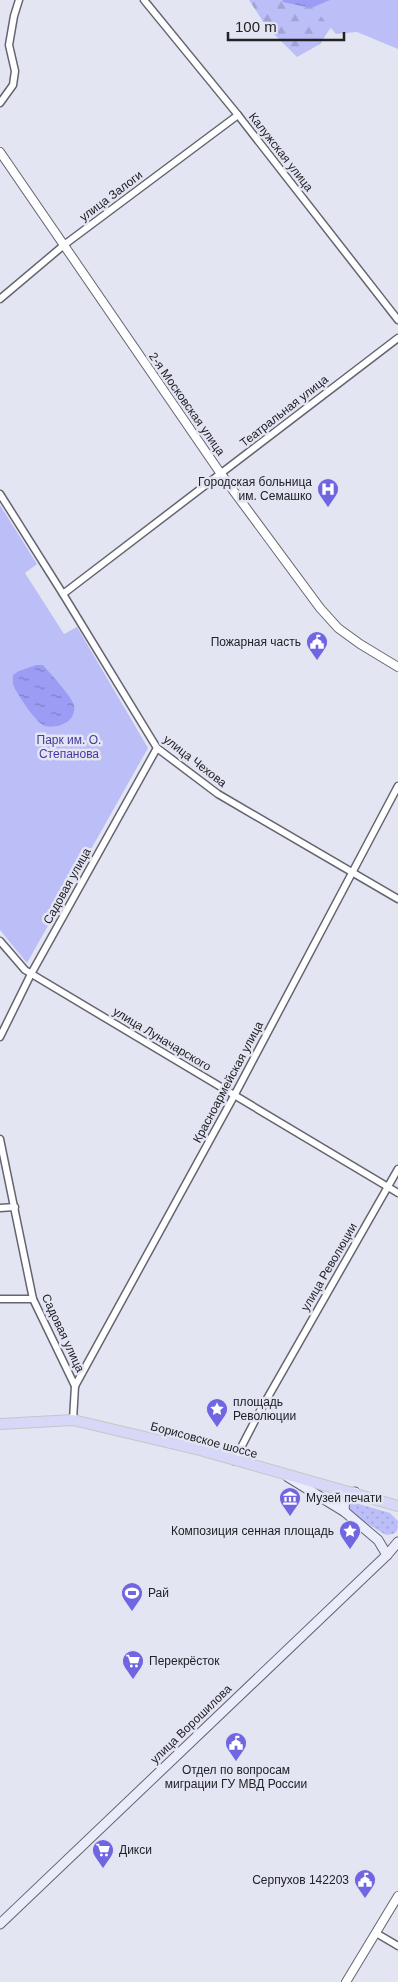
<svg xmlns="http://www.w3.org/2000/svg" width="398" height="1982" viewBox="0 0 398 1982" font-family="Helvetica,sans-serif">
<defs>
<pattern id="grass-dots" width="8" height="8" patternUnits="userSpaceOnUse" patternTransform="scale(1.25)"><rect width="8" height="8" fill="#bcbef8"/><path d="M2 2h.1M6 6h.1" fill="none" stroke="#a1a3d5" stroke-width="1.8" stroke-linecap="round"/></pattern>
<pattern id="forest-firs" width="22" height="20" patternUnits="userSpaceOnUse" patternTransform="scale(1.25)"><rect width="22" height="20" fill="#bcbef8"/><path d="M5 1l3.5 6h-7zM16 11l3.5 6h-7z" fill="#a1a3d5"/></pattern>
<pattern id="water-ripples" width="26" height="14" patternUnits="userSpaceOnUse" patternTransform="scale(1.25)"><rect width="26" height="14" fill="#9c9cf5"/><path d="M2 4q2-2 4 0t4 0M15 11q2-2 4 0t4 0" fill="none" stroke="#7f7fc6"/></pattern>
</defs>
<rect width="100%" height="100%" fill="#e4e5f2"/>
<polygon fill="url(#grass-dots)" points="352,1502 390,1513 398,1521 397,1531 393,1534 386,1535 350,1513 347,1509 348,1504"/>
<polygon fill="url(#forest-firs)" points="249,0 282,0 284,2 330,0 335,21 320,44 297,57 266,26"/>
<g fill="#bcbef8">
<polygon points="307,0 398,0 398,49 357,32 336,34"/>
<polygon points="0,505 37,564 25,573 64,634 77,627 148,748 27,963 0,930"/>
</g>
<g fill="url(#water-ripples)">
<polygon points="282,0 330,0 311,8 283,2"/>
<path d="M 36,665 L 43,665 C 50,673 72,697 74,705 C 77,722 58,729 45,726 C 36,723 18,695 14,687 C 12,683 13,679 13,675 L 19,671 Z"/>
</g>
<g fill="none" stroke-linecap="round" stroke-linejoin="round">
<g stroke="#656571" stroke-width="9">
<g id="minor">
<polyline points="144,0 238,115 398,320"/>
<polyline points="0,103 13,85 15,71 9,45 14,16 19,0"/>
<polyline points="0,299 64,245 238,115"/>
<polyline points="0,494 63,594 157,748 218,794 398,899"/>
<polyline points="63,594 398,338"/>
<polyline points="0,941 25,970 398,1193"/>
<polyline points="0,1037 31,974 157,748"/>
<polyline points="0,1139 33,1299 75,1386 73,1420"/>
<polyline points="0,1208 15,1207"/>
<polyline points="0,1299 33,1299"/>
<polyline points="75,1386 234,1096 398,786"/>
<polyline points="234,1461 260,1411 398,1169"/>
<polyline points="376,1933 398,1946"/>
</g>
</g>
<g stroke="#656571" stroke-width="10">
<g id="tertiary">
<polyline points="0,152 221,474 320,608 338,628 360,644 398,667"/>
<polyline points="346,1982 398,1896"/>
</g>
</g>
<g stroke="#656571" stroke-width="11">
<g id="secondary">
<polyline points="288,1477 345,1512 378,1540 387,1555"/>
<path d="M 345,1512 C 342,1502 347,1499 355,1492"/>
<polyline points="0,1924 387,1555 398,1542"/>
</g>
</g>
<g stroke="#c5c6c7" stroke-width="12">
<polyline id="primary" points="0,1424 73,1420 200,1450 398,1506"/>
</g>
<use href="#minor" stroke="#fff" stroke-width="6"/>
<use href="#tertiary" stroke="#fff" stroke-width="8"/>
<use href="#secondary" stroke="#ebecfb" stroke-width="9"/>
<use href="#primary" stroke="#d7d8f7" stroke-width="10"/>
</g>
<defs>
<g id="hospital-pin" transform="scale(1.125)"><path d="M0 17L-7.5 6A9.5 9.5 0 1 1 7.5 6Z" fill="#7066e1" stroke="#e4e5f2"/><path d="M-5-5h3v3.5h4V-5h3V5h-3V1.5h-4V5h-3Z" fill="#fff"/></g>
<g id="civic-pin" transform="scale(1.125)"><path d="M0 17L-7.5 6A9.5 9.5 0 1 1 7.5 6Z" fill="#7066e1" stroke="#e4e5f2"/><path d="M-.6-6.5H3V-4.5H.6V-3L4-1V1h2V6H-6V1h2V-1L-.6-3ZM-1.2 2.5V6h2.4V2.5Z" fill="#fff"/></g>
<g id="sight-pin" transform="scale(1.125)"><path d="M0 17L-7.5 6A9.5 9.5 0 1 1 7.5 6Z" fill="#7066e1" stroke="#e4e5f2"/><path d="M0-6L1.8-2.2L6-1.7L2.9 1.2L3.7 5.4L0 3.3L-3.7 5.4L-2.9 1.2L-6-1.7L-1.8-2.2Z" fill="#fff"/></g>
<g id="museum-pin" transform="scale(1.125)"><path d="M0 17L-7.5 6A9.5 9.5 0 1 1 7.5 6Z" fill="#7066e1" stroke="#e4e5f2"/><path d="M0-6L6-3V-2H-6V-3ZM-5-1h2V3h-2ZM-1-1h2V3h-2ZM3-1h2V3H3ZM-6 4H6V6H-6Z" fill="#fff"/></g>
<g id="stadium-pin" transform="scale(1.125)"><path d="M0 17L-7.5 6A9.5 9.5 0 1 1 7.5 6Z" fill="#7066e1" stroke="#e4e5f2"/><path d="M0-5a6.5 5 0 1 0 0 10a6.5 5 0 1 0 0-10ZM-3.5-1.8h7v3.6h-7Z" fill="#fff"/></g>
<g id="supermarket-pin" transform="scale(1.125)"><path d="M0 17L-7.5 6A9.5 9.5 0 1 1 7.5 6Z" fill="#7066e1" stroke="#e4e5f2"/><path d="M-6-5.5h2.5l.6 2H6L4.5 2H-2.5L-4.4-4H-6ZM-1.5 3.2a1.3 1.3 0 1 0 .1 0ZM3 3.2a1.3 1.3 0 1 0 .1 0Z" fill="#fff"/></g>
</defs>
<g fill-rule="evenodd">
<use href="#hospital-pin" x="328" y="489"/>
<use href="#civic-pin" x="317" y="642"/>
<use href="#sight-pin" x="217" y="1409"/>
<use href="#museum-pin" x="290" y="1498"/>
<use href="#sight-pin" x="350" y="1531"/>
<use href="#stadium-pin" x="132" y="1593"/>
<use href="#supermarket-pin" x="133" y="1661"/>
<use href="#civic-pin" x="236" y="1743"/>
<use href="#supermarket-pin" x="103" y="1850"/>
<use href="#civic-pin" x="365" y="1880"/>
</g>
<g text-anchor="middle" stroke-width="5" stroke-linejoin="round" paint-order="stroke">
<g font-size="12" fill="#212227" stroke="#e4e5f2">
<text transform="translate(281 152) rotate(52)" y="4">Калужская улица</text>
<text transform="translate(111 196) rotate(-37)" y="4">улица Залоги</text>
<text transform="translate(187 404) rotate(55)" y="4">2-я Московская улица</text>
<text transform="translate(284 411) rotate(-38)" y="4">Театральная улица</text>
<text transform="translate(195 761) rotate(38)" y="4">улица Чехова</text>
<text transform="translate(67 886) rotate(-61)" y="4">Садовая улица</text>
<text transform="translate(162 1039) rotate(31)" y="4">улица Луначарского</text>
<text transform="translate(228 1082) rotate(-62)" y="4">Красноармейская улица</text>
<text transform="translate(329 1267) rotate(-60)" y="4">улица Революции</text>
<text transform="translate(63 1333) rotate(65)" y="4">Садовая улица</text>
<text transform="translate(204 1440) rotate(15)" y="4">Борисовское шоссе</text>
<text transform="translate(191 1724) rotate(-44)" y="4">улица Ворошилова</text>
</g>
<g font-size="12" fill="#212227" stroke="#e4e5f2" text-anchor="start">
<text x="312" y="486" text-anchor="end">Городская больница<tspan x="312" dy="14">им. Семашко</tspan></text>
<text x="301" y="646" text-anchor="end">Пожарная часть</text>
<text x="233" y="1406">площадь<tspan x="233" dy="14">Революции</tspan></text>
<text x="306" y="1502">Музей печати</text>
<text x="334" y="1535" text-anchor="end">Композиция сенная площадь</text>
<text x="148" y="1597">Рай</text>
<text x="149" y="1665">Перекрёсток</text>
<text x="236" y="1774" text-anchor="middle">Отдел по вопросам<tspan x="236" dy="14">миграции ГУ МВД России</tspan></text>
<text x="119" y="1854">Дикси</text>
<text x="349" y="1884" text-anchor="end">Серпухов 142203</text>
</g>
<g font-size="12" fill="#4639a0" stroke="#e4e5f2">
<text x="69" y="744">Парк им. О.<tspan x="69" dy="14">Степанова</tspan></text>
</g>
</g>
<path d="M228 32v8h116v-8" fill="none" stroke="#212227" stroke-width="2.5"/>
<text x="235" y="32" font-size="15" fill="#212227" stroke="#e4e5f2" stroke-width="4" paint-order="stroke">100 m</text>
</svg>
